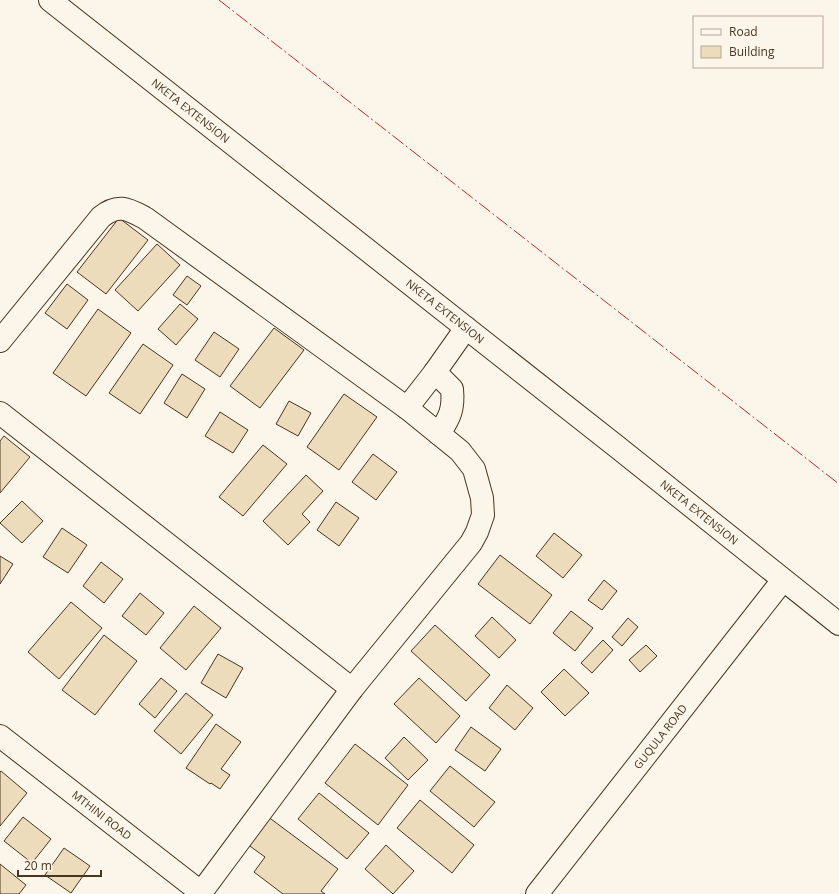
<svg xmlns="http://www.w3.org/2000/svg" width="839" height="894" viewBox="0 0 839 894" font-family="'Open Sans',sans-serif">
<rect width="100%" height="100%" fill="#fbf6e9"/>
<g fill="#ecdcbc" stroke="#4a3520">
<polygon points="119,218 148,240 106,294 77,272"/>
<polygon points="157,244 180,265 138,311 115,290"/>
<polygon points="187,276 201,286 187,305 173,295"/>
<polygon points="67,284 88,300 67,329 45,313"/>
<polygon points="180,304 198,319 176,345 158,329"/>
<polygon points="98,309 131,333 86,396 53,373"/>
<polygon points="274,328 304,350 260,408 230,386"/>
<polygon points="214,332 239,349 220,377 195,360"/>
<polygon points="143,344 173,365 140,414 109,393"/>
<polygon points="182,374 205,389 187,418 164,403"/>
<polygon points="344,394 377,417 339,470 307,447"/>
<polygon points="289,401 311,413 298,436 276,424"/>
<polygon points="220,412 248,430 233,453 205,436"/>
<polygon points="4,436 30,457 0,493 0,441"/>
<polygon points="263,445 287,464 243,516 219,497"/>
<polygon points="373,454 397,472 376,500 352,482"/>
<polygon points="306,475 323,491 302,514 310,522 288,545 263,521"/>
<polygon points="22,501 43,521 22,543 0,523"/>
<polygon points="336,502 359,518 339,546 317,530"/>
<polygon points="62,528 87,545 68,573 43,557"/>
<polygon points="554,533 582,555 563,578 536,556"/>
<polygon points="500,555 552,595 530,624 478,584"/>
<polygon points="0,556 13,564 0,584"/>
<polygon points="101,562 123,579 104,603 83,586"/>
<polygon points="604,580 617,591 602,610 588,600"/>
<polygon points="140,593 164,613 146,635 122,616"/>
<polygon points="71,602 102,628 59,679 28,652"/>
<polygon points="194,606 221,628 186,670 160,648"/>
<polygon points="571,611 593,628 575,651 553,633"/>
<polygon points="492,617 516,640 499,658 475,636"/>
<polygon points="628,618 638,627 622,646 612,637"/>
<polygon points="435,625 490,675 466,701 411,651"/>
<polygon points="104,635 137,661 95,715 62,690"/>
<polygon points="603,640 613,650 592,673 581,663"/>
<polygon points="646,645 657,656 640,672 629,660"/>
<polygon points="218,654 243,668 226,698 201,683"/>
<polygon points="564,669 589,693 565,716 541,692"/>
<polygon points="161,678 177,691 155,718 139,704"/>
<polygon points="419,678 460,716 436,743 394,704"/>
<polygon points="507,685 533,708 515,730 489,708"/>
<polygon points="186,693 213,715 181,754 154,731"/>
<polygon points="216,724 241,742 221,769 230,775 220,789 211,783 210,784 186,768"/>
<polygon points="471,727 501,749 485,771 455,750"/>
<polygon points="404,737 428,760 408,780 385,758"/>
<polygon points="355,744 408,785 378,825 325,783"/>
<polygon points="450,766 495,802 474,827 430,791"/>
<polygon points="1,771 27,793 0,826 0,772"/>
<polygon points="319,793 369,833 347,859 298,819"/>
<polygon points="420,800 474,845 452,873 397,828"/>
<polygon points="267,816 338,869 321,891 325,894 283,894 254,872 265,857 247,844"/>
<polygon points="23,817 51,839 32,863 4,841"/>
<polygon points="386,845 414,871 393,894 365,869"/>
<polygon points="64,848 90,866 71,893 45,875"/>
<polygon points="0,864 26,885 19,894 0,894"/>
</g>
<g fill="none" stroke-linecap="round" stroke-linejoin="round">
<g stroke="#4a3520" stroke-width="24">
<g id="minor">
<path d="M 0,341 L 101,217 C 118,203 128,209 145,218 L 407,408 L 460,451 L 474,469 L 482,498 L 483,515 L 477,532 L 471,543 L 352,689 L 200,894"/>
<path d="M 435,372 L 452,389 C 454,409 450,417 439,434"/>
<polyline points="407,408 435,372 466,328"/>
<polyline points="0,413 352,689"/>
<path id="s1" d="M 0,736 L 203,894"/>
<path id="s2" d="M 537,894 L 783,580"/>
</g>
</g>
<g stroke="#4a3520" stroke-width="24">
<g id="tertiary">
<path id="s3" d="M 50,0 L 616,446 L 839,624"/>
</g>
</g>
<use href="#minor" stroke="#fbf6e9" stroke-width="22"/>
<use href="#tertiary" stroke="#fbf6e9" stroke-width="22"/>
<polyline stroke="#c62828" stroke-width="1" stroke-dasharray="14 3 2 3" stroke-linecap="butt" points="219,0 839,484"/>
</g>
<g text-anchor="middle" stroke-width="3" stroke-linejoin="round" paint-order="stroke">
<g font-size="11" fill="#4a3520" stroke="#fbf6e9">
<text dy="4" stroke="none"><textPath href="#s3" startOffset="179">NKETA EXTENSION</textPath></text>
<text dy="4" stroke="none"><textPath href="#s3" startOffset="503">NKETA EXTENSION</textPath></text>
<text dy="4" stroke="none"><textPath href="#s3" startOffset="827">NKETA EXTENSION</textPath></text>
<text dy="4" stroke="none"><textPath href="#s2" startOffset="200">GUQULA ROAD</textPath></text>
<text dy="4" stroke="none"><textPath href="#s1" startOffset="129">MTHINI ROAD</textPath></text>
</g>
</g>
<rect x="693" y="16" width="130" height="52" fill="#fbf6e9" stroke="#b4a999"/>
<rect x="701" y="29" width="20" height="6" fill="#fbf6e9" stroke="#b4a999"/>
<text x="729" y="36" font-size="12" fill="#4a3520">Road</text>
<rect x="701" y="46" width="20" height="12" fill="#ecdcbc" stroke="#b4a999"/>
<text x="729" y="56" font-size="12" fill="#4a3520">Building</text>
<path d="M18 870v6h83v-6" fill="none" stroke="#4a3520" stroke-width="2"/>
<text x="24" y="870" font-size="12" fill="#4a3520" stroke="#fbf6e9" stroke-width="3" paint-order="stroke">20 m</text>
</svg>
